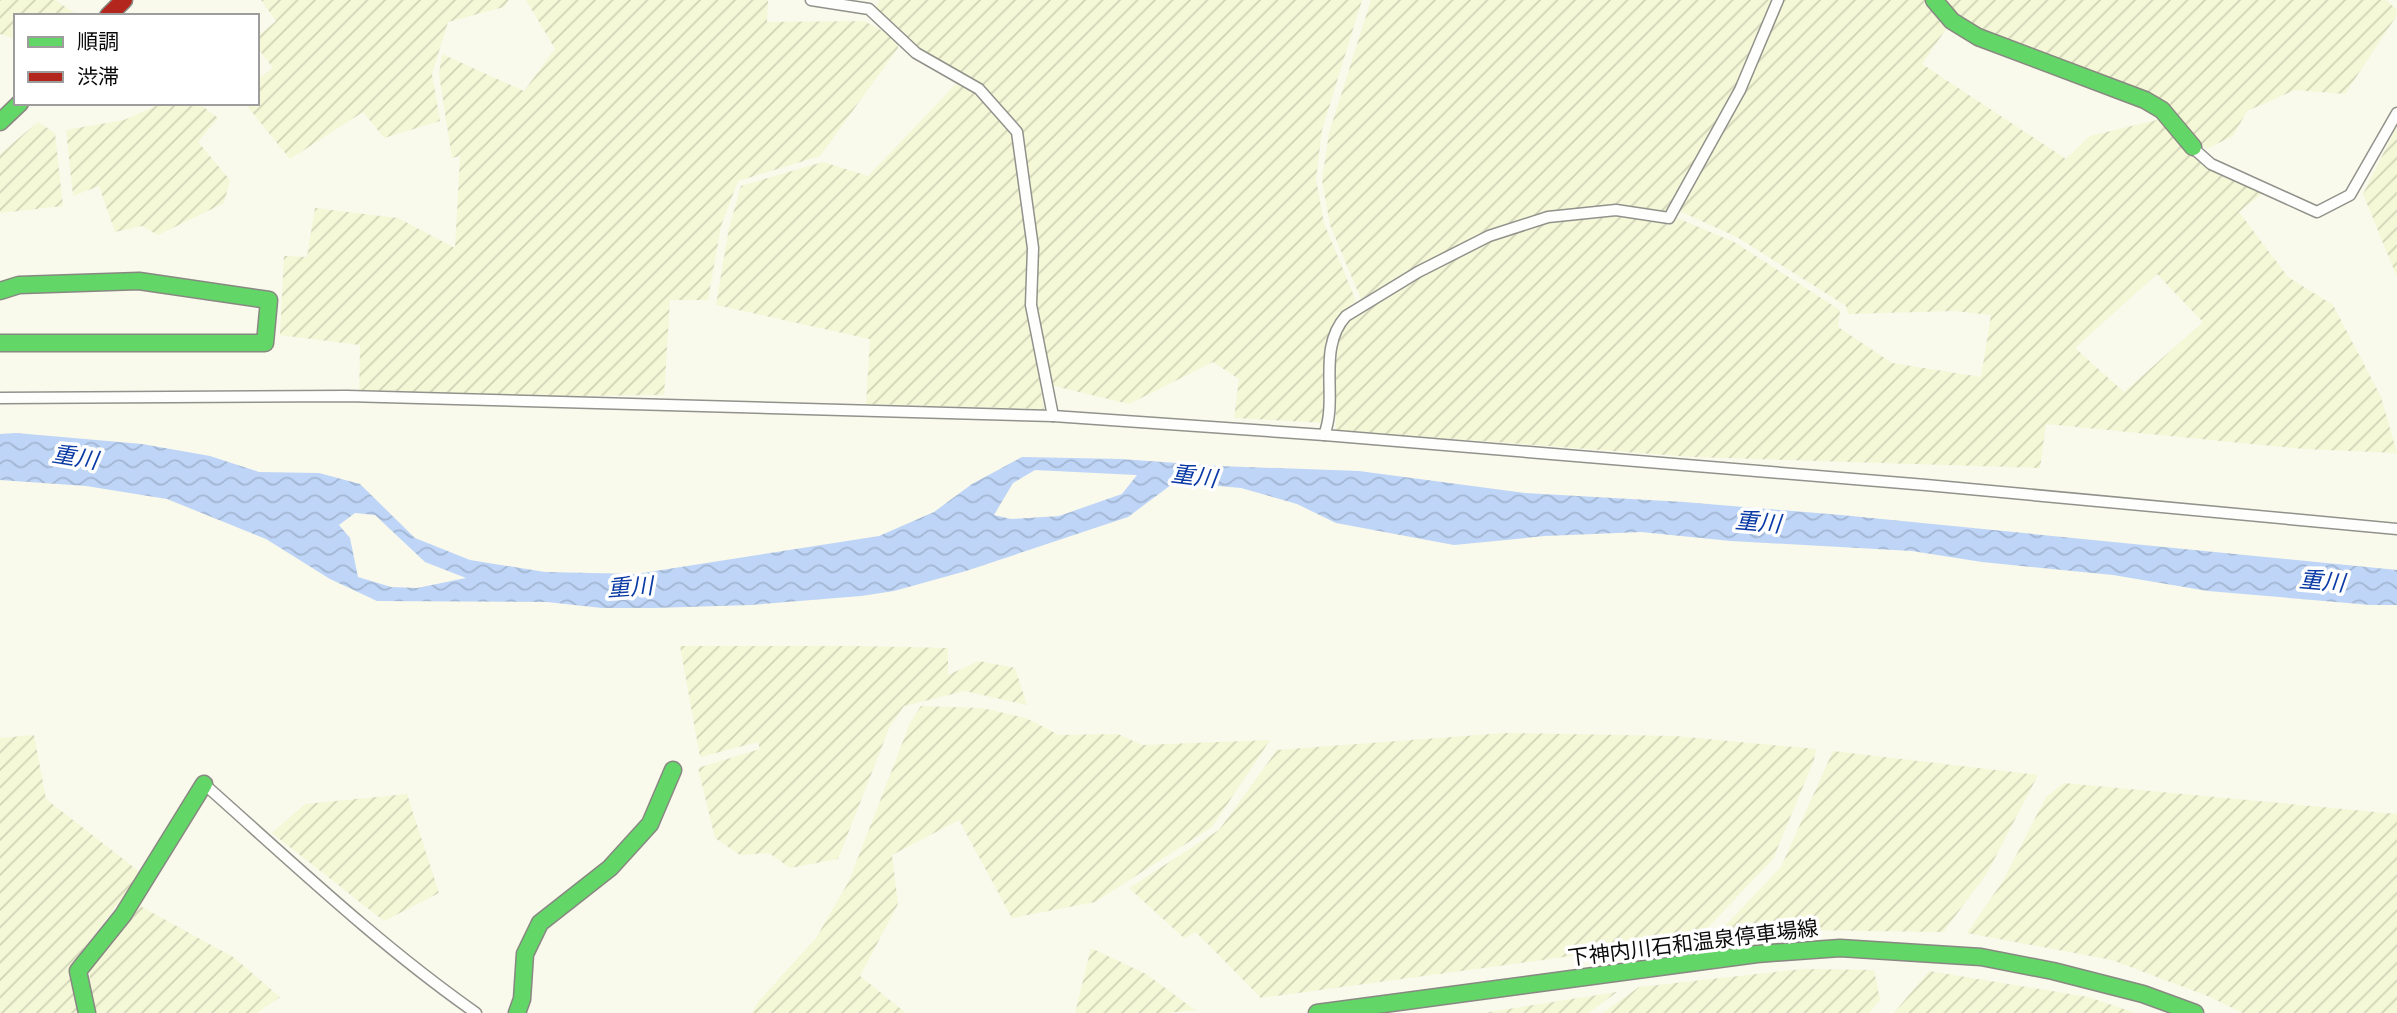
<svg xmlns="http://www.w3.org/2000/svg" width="2397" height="1013" viewBox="0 0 2397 1013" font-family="Georgia,'Noto Sans JP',serif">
<defs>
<pattern id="farmland-furrows" width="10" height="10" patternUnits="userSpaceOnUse" patternTransform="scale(1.75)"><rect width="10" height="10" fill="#f4f8d6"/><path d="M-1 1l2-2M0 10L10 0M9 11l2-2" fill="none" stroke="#d0d3b6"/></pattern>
<pattern id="water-waves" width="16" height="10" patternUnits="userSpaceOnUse" patternTransform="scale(1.75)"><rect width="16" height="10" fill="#bed5f7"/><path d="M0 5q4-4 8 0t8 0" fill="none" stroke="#a2b6d2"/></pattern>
</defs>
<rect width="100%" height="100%" fill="#f9f9ec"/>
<g fill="url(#farmland-furrows)" fill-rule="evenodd">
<polygon points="0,0 55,0 79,16 16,16 16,39 0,34"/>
<polygon points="261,0 509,0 504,7 448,22 432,74 440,121 384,138 363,112 290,159 247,106 247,103 257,103 257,79 273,68 257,47 257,37 276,21"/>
<polygon points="526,0 768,0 767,22 864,21 897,39 898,48 820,156 738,181 721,226 708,300 670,300 664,395 496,397 359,395 360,345 280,335 284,256 307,257 315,208 398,218 455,248 460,156 452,158 439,74 442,54 524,91 555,49"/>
<polygon points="879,0 1362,0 1322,130 1316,179 1324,223 1356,301 1347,308 1332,327 1325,357 1325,423 1234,418 1239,379 1213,362 1129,404 1050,385 1035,305 1037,250 1022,132 983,86 915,47 875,11"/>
<polygon points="1371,0 1773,0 1737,84 1666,214 1618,205 1549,212 1473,239 1361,299 1330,225 1322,180 1329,133"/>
<path d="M 1781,0 L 1928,0 L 1948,26 L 1922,64 L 2066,159 L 2090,136 L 2161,119 L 2193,156 L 2246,175 L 2263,193 L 2239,212 L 2288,277 L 2333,305 L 2381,397 L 2397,453 L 2304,449 L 2046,424 L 2040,468 L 1693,457 L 1336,430 L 1335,353 L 1339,335 L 1350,320 L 1421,276 L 1481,245 L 1547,222 L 1614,215 L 1671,225 L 1675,217 L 1734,242 L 1840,310 L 1838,327 L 1892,363 L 1981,377 L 1991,315 L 1955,311 L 1848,314 L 1846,306 L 1737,237 L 1677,210 ZM 2157,274 L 2203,322 L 2124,392 L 2075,348 Z"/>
<polygon points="1940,0 2386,0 2397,10 2397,15 2345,94 2295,90 2247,111 2233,136 2206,149 2167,107 1977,32"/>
<polygon points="958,82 976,92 1012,133 1028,253 1028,308 1044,409 866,404 870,339 716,305 729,228 741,186 823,162 868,176"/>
<polygon points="163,103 198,103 218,118 198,142 230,180 224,203 158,235 142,226 115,232 99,186 73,196 66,130 124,120"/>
<polygon points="38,122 55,133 63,206 0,213 0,154"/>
<polygon points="2397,126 2397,277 2363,194"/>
<polygon points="680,646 857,646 948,648 948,675 979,661 1015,668 1027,705 965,691 904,706 890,726 838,859 790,868 769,853 740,855 715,838 698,768 760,749 758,742 700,757"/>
<polygon points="921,706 982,708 1026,718 1059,735 1118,734 1142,745 1270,740 1212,827 1095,902 1012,918 959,820 892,855 898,904 860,976 906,1013 752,1013 758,1002 816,938 849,881 910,723"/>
<polygon points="1505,733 1675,736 1816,749 1814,760 1773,859 1697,939 1261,998 1196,932 1184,938 1129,888 1219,830 1277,750"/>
<polygon points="34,735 46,799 141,873 69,968 80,1013 0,1013 0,738"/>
<polygon points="1833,751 2038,775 1986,875 1943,932 1800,930 1725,934 1726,925 1781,867"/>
<polygon points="2064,783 2397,814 2397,1013 2243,1013 2210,997 2112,960 1967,933 2003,881 2046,797"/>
<polygon points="407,794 439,893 384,921 272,833 305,804"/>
<polygon points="140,906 233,957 280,997 257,1013 93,1013 89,968"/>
<polygon points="1091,948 1146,974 1195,1010 1167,1013 1075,1013"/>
<polygon points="1803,969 1874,970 1880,1000 1869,1013 1603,1013 1639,987"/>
<polygon points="1929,971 2088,997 2136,1013 1894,1013"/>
<polygon points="1617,992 1588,1013 1483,1013"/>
</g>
<path fill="url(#water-waves)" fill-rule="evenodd" d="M 16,433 L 142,444 L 210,456 L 259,472 L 319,473 L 360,484 L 415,538 L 470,560 L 545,572 L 636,574 L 879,536 L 934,512 L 972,484 L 1022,457 L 1121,459 L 1218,466 L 1359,471 L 1525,493 L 1684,502 L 1841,515 L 2397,570 L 2397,605 L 2371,605 L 2208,591 L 2113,575 L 1982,562 L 1912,551 L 1731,541 L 1641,532 L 1545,536 L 1454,545 L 1336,523 L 1297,504 L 1241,488 L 1175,482 L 1128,517 L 966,571 L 894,591 L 861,596 L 751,605 L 654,608 L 602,608 L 547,602 L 377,601 L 330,579 L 266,539 L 167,499 L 86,486 L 0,480 L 0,434 ZM 1035,470 L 1136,475 L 1137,475 L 1122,494 L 1059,516 L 1011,519 L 994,515 L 1013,483 ZM 355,513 L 375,515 L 425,562 L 466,578 L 417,588 L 391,587 L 358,577 L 350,538 L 339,525 Z"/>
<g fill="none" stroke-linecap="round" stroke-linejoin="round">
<g stroke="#92928c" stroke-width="13">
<g id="lane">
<polyline points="811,0 869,9 916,53 979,89 1017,132 1033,248 1031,305 1053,416"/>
<polyline points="2193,148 2211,164 2317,212 2350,195 2397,113"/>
<polyline points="0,398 347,396 1053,416 1324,435 1926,485 2397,529"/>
<path d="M 1324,435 C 1339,398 1316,349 1346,316 L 1418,272 L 1489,236 L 1548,217 L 1616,210 L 1669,218 L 1740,90 L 1778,0"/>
<path d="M 204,784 C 292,862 379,945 476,1013"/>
</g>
</g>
<g stroke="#888882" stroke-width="19">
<g id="fast">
<polyline points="1934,0 1952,21 1978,37 2145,100 2162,110 2193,147"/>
<polyline points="0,122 20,103"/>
<polyline points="0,291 19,285 139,281 269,300 265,343 0,343"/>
<polyline points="87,1013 78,971 123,915 204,784"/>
<polyline points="517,1013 522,999 525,954 540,923 610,868 650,824 673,770"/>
<polyline points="1317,1013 1757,954 1840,948 1981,957 2053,971 2143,994 2195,1013"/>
</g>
</g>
<g stroke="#888882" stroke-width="19">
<polyline id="jam" points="108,16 124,0"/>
</g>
<use href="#lane" stroke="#fefefc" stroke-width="10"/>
<use href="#fast" stroke="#63d668" stroke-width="16"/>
<use href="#jam" stroke="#b3261e" stroke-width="16"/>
</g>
<g text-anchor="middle" stroke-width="7" stroke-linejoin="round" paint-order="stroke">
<g font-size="21" fill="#0a0a0a" stroke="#fff">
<text transform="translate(1693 943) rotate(-7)" y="7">下神内川石和温泉停車場線</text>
</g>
<g font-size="23" font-style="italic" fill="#0a3aa5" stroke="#fff">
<text transform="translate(75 457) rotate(9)" y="8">重川</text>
<text transform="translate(1194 476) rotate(7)" y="8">重川</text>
<text transform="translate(1758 522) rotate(5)" y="8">重川</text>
<text transform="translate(2322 581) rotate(5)" y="8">重川</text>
<text transform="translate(630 587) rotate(-4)" y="8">重川</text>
</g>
</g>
<rect x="14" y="14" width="245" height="91" fill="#ffffff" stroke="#9d9d9d" stroke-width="2"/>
<rect x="28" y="37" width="35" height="10" fill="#63d668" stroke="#9d9d9d" stroke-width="2"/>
<text x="77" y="49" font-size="21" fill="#0a0a0a">順調</text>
<rect x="28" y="72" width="35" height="10" fill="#b3261e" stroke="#9d9d9d" stroke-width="2"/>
<text x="77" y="84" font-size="21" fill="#0a0a0a">渋滞</text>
</svg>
